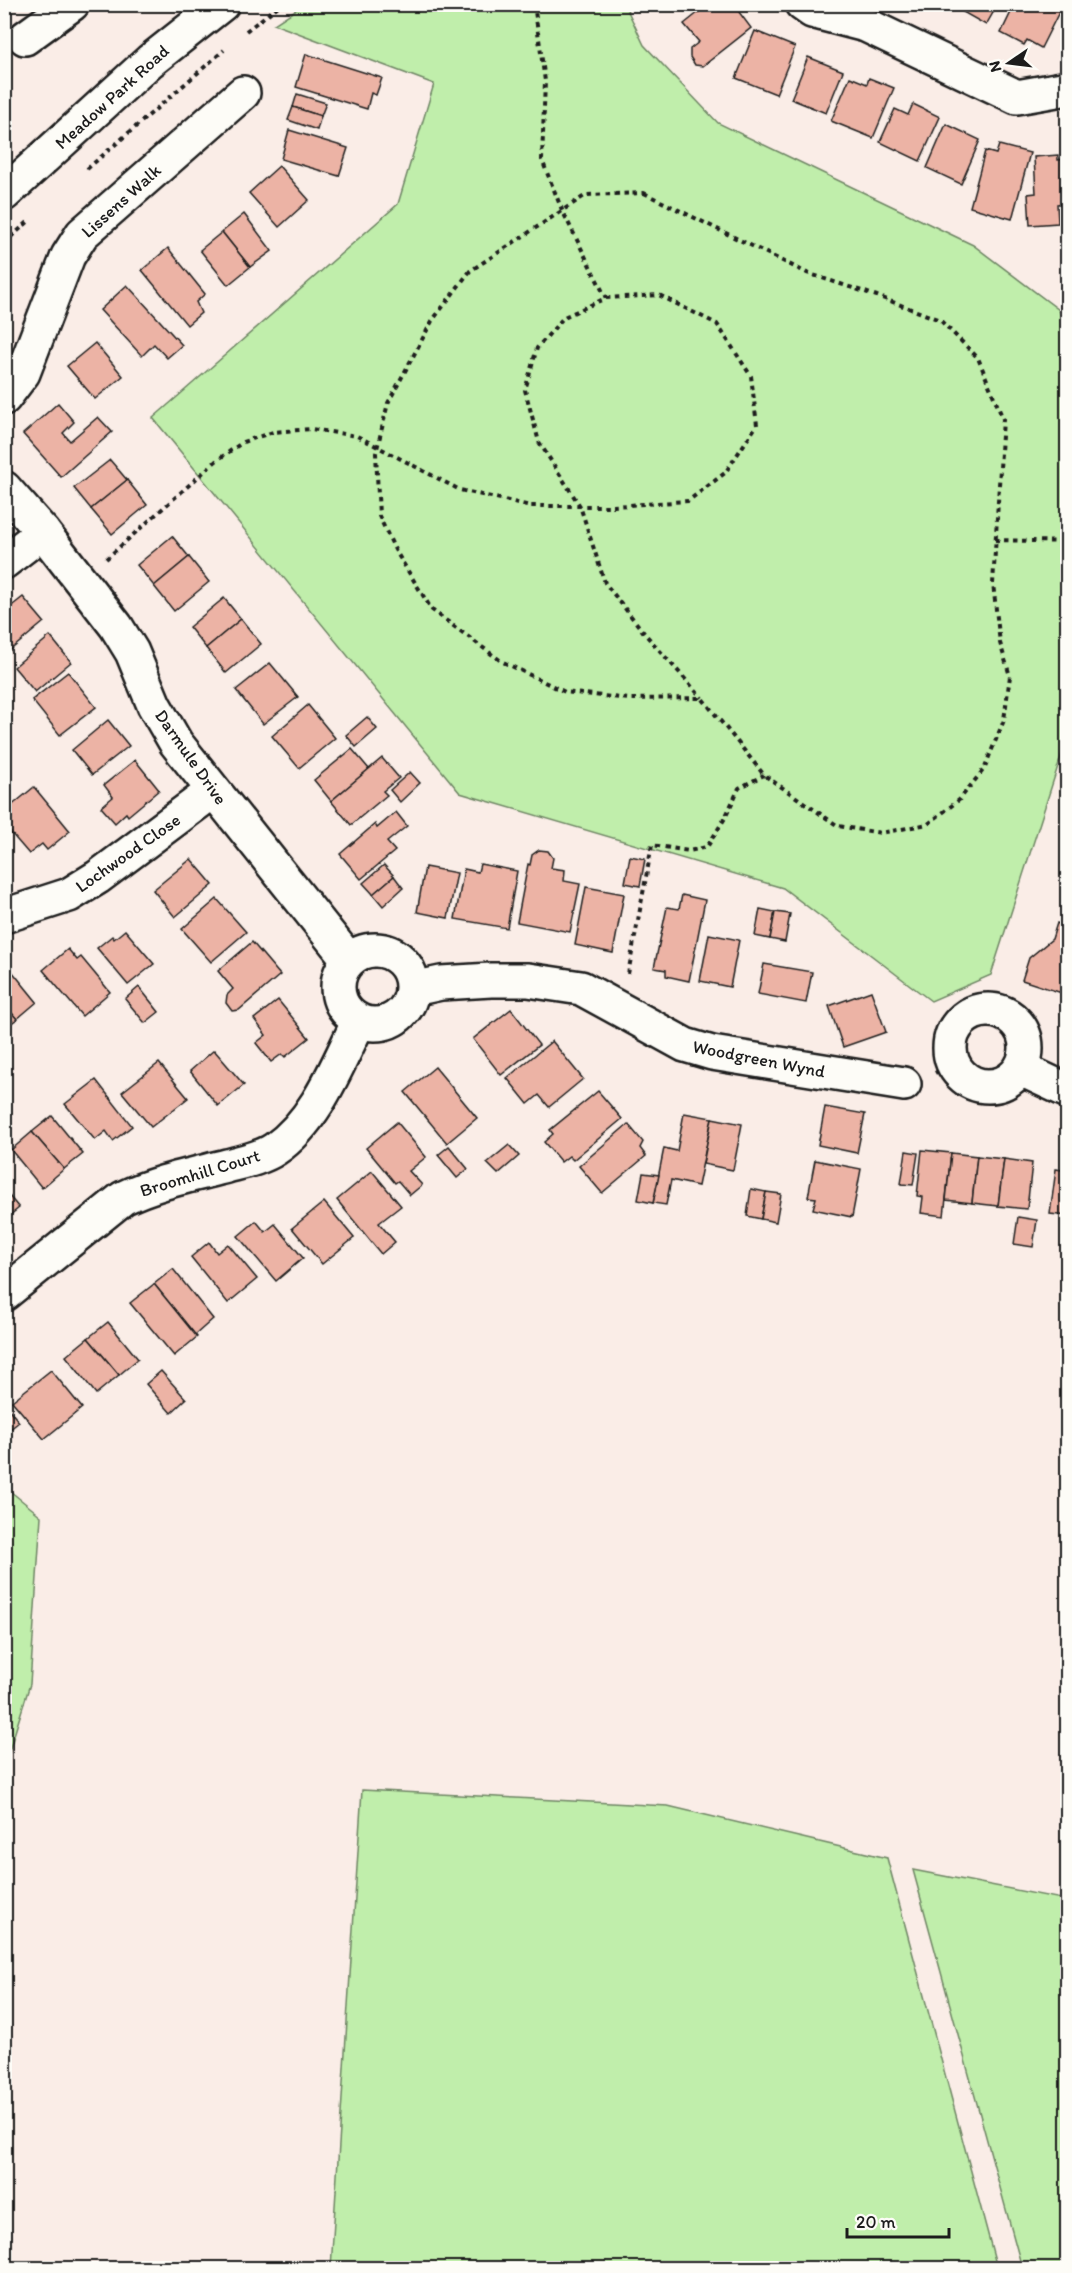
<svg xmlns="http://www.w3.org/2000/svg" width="1072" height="2273" viewBox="0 0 1072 2273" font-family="Itim,sans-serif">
<rect width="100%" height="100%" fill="#faede7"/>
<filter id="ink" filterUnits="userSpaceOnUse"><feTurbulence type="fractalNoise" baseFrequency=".0167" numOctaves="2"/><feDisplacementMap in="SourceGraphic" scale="12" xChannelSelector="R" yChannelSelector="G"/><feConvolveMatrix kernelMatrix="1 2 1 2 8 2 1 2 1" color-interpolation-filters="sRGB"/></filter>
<g filter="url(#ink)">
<g fill="#c0eeab" stroke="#6e8564" stroke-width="1.5">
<polygon points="303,5 625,5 644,45 718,123 973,245 1059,310 1068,335 1067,738 991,975 931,1001 783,888 460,793 153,418 398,204 434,84 274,24"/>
<polygon points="5,1487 41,1516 30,1684 5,1764"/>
<polygon points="362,1790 668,1806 887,1858 997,2268 331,2268"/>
<polygon points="913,1870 1067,1900 1067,2268 1022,2268"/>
</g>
<g fill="#ecb3a5" stroke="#1c1c1c" stroke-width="1.5">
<polygon points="709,4 733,4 751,28 703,66 695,65 690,57 690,49 699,42 684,24"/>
<polygon points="955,4 998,4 986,25 954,7"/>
<polygon points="1015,4 1063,4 1041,48 1027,40 1024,45 1001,33"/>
<polygon points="755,31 795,47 776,94 736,78"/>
<polygon points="306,54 382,78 376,95 371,93 367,109 296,87"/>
<polygon points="808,57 843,71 826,113 791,99"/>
<polygon points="850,77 867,84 869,78 894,88 873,138 831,121"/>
<polygon points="297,94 326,103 321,116 293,107"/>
<polygon points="913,104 940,117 920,161 880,142 895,109 908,115"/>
<polygon points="293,107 321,116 317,130 288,120"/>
<polygon points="946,124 980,140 961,184 927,168"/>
<polygon points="289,130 348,148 339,176 281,159"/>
<polygon points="999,145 1030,153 1012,219 970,207 985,151 996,154"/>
<polygon points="1058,155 1058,160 1068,159 1068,203 1057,204 1058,223 1030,225 1028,194 1036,193 1034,157"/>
<polygon points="279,166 309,200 279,227 249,193"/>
<polygon points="244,214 272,251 250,267 222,232"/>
<polygon points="222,232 250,267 228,285 200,250"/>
<polygon points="168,248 205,294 196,302 201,313 187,325 142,270"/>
<polygon points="127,285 182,345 167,358 154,344 142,356 100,310"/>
<polygon points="95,343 123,376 95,399 67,366"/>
<polygon points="58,403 74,422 63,433 70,441 98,417 112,432 61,477 23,434"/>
<polygon points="110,460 127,480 91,509 74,488"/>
<polygon points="127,480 147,505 112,534 91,509"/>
<polygon points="172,536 189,557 154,586 137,565"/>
<polygon points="189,557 209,582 174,611 154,586"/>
<polygon points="23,597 44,622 8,652 4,648 4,612"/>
<polygon points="224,598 241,619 206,648 189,627"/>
<polygon points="241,619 261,644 226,673 206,648"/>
<polygon points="50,636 71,662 35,692 14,667"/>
<polygon points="270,663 298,697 263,724 236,690"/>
<polygon points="68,672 96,707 60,735 32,700"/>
<polygon points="308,705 335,738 299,768 272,736"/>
<polygon points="367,717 377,729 356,747 346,735"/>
<polygon points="108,720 129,746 92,775 72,750"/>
<polygon points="352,749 369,769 331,801 314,780"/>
<polygon points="382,758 399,778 383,791 387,795 351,825 331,801"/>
<polygon points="135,760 159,790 128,816 126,813 115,823 101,807 113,797 104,785"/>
<polygon points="410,772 420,783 400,802 390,790"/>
<polygon points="34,787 70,831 47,850 42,844 29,854 4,825 4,812"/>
<polygon points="396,812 407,826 387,842 395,851 361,879 340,854 375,824 377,828"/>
<polygon points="539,850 548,851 553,858 551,868 565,870 564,881 580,884 570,932 517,922 528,864 530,865 532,855"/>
<polygon points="630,856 645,859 640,886 625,883"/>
<polygon points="191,859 213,885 175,917 153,890"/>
<polygon points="480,864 517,871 507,928 455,919 464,869 478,872"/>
<polygon points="384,865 394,876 373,894 363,883"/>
<polygon points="425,867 457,873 448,918 417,912"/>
<polygon points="394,876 403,888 383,906 373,894"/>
<polygon points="586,887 624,894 613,953 575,945"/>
<polygon points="682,895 705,900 689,981 666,976 666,970 654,968 667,907 679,909"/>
<polygon points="217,899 246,932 211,962 182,929"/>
<polygon points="760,909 775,912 770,939 755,936"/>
<polygon points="775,912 790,914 785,942 770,939"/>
<polygon points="1057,923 1068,927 1068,995 1022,980 1029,958 1052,939"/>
<polygon points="125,930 154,964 128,985 97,948 112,936 114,939"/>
<polygon points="709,934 739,940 730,987 700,981"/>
<polygon points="252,942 280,975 239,1010 232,1011 226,1003 227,995 233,989 218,971"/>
<polygon points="68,949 77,960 81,957 110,992 82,1016 43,970"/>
<polygon points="764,964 812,972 806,1003 758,994"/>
<polygon points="7,965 37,1002 17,1019 4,1004 4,967"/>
<polygon points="139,987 159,1012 145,1023 125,999"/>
<polygon points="871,991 886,1032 843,1047 829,1006"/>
<polygon points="278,1000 309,1038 285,1057 282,1054 271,1062 256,1043 266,1035 254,1019"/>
<polygon points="4,1004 17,1019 4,1028"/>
<polygon points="511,1009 539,1045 501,1075 473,1039"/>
<polygon points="552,1041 583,1079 549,1107 539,1095 528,1104 507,1078"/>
<polygon points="214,1050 244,1085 218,1106 190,1071"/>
<polygon points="159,1063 188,1098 151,1127 122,1092"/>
<polygon points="435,1067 477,1118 447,1143 405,1092"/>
<polygon points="96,1080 132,1126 113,1141 106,1131 95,1140 65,1104"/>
<polygon points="598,1091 622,1119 573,1160 569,1156 561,1162 544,1142 553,1134 550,1130"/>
<polygon points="825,1107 865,1114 857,1153 818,1145"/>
<polygon points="684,1113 712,1118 698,1186 671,1180 666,1205 653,1203 664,1148 677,1151"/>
<polygon points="52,1116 83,1154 64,1169 32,1132"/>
<polygon points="712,1118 742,1124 733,1170 703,1164"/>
<polygon points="397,1122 426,1157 409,1171 422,1185 410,1195 398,1181 395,1183 366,1148"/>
<polygon points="628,1124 643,1142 640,1148 646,1156 602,1193 579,1166"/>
<polygon points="32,1132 64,1169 42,1188 11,1150"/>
<polygon points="509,1145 519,1156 498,1174 487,1163"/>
<polygon points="449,1146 468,1169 457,1178 438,1155"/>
<polygon points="922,1150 951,1153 944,1216 921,1213 923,1197 917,1196"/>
<polygon points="906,1151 918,1153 913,1185 901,1184"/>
<polygon points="951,1153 977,1156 972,1203 946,1200"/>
<polygon points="977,1156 1004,1159 998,1206 972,1203"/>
<polygon points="1004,1159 1032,1163 1027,1209 998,1206"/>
<polygon points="815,1160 861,1169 852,1217 813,1209 816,1198 808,1197"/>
<polygon points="1056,1169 1068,1171 1068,1216 1050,1214"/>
<polygon points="372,1171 401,1206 379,1223 395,1242 381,1254 337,1200"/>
<polygon points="643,1173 659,1175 653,1203 638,1200"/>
<polygon points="751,1189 766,1192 761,1219 747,1216"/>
<polygon points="4,1190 19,1208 4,1220"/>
<polygon points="766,1192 781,1194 776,1222 761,1219"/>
<polygon points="324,1202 354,1238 322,1264 292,1228"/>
<polygon points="1018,1217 1037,1220 1033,1247 1014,1244"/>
<polygon points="256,1221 265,1232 275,1224 303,1258 276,1281 238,1236"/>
<polygon points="209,1242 217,1253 228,1244 257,1279 228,1303 191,1257"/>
<polygon points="173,1269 213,1319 195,1335 154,1284"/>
<polygon points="154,1284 197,1337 174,1356 130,1303"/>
<polygon points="108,1322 138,1359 119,1375 88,1338"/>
<polygon points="88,1338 119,1375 96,1394 66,1356"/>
<polygon points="51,1370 82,1408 44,1439 12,1401"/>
<polygon points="161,1371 186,1399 171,1413 146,1384"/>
<polygon points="4,1403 19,1422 4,1434"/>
</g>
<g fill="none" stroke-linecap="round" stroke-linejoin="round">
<g stroke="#1c1c1c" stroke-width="38">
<g id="minor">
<polyline points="802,4 812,11 866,25 1017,97 1068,88"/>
<polyline points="25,38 72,4"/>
<polyline points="4,194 150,61 222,4"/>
<polyline points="4,398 23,373 68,256 82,234 243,93"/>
<polyline points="4,488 43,532 116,626 132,652 154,705 176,743 349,960"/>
<polyline points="4,562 43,532"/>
<polyline points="4,916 69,895 98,877 213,791"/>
<circle cx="375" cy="987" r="37"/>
<polyline points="413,989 441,983 491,980 528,980 581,988 685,1045 712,1053 904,1084"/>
<circle cx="988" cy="1048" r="38"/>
<polyline points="1021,1069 1068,1091"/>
<path d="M 4,1294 L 123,1198 C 156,1182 192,1175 227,1166 C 242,1162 262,1158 275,1149 C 317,1120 337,1065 359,1021"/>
</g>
</g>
<g stroke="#1c1c1c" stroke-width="4" stroke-dasharray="4.5 4.5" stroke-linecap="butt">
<polyline points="534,4 545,81 542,160 562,210 606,298"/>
<polyline points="246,31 281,4"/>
<polyline points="87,169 224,50"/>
<polygon points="644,193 807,273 877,296 940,320 978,358 1003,419 993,584 1000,643 1010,676 1004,720 984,769 959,800 928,824 881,833 838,826 764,775 702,698 630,699 565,692 501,661 432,610 395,550 379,516 376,453 388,403 432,321 470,271 586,195"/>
<polyline points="4,243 28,222"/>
<polyline points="995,540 1068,542"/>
<polyline points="106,559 216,461 243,442 273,432 311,429 357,436 460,490 531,506 614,506 688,501 725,473 757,425 751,376 717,324 659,295 606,298 564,317 537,348 525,390 539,442 580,506 605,583 645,634 702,698"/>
<polyline points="628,974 652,845 689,851 707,847 725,818 739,788 764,775"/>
<polyline points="935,1073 953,1063"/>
</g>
<use href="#minor" stroke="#fdfcf7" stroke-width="33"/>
</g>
</g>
<g text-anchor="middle" stroke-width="4.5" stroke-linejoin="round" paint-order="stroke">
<g font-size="18" fill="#1c1c1c" stroke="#fdfcf7">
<text transform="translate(112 97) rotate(-42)" y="6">Meadow Park Road</text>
<text transform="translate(121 201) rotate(-42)" y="6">Lissens Walk</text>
<text transform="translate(191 757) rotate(55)" y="6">Darmule Drive</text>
<text transform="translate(128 853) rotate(-35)" y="6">Lochwood Close</text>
<text transform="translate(759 1059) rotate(11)" y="6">Woodgreen Wynd</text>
<text transform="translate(200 1173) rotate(-17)" y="6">Broomhill Court</text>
</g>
</g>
<rect width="1072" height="2273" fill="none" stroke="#fdfcf7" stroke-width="24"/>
<rect x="12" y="12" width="1048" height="2249" fill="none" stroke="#1c1c1c" stroke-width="2" filter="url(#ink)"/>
<g transform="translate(1009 63) rotate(256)" stroke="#fdfcf7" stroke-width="4.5" paint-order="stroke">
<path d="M0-4.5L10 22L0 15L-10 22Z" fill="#1c1c1c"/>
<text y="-9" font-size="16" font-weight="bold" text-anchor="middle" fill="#1c1c1c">N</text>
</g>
<path d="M847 2228v9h102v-9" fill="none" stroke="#1c1c1c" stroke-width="3"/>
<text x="856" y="2228" font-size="18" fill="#1c1c1c" stroke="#fdfcf7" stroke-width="4.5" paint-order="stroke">20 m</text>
</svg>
